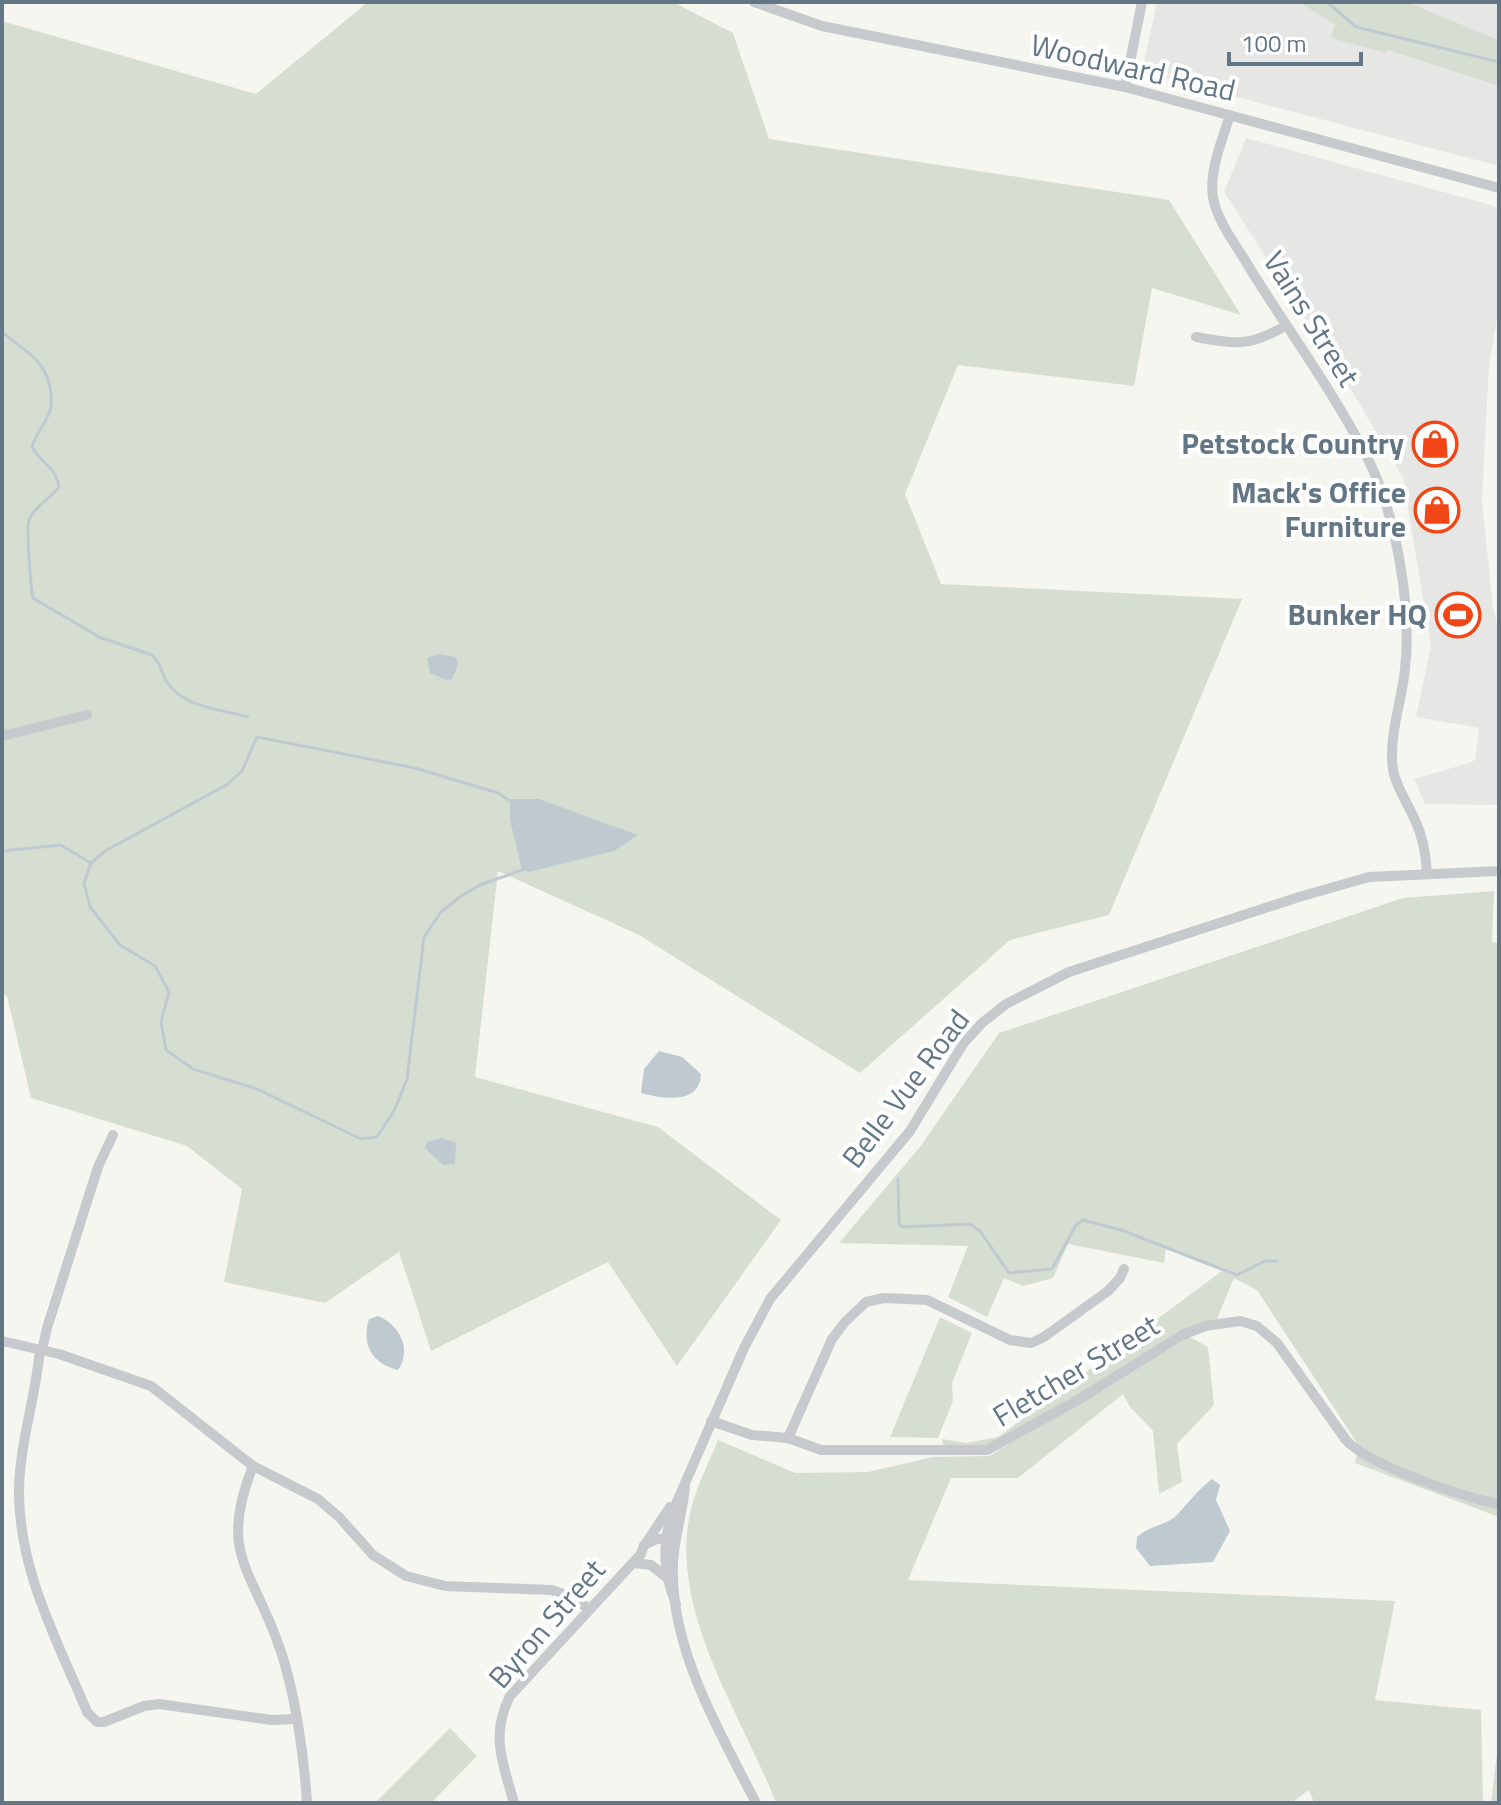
<svg xmlns="http://www.w3.org/2000/svg" width="1501" height="1805" viewBox="0 0 1501 1805" font-family="'Titillium Web',sans-serif">
<rect width="100%" height="100%" fill="#f6f6f1"/>
<g fill="#e6e7e5">
<polygon points="1157,2 1299,2 1336,25 1332,38 1387,50 1499,86 1499,166 1142,72"/>
<polygon points="1407,2 1499,2 1499,40"/>
<polygon points="1246,138 1491,205 1499,210 1499,308 1489,365 1482,501 1493,607 1499,631 1499,805 1425,804 1414,779 1472,762 1475,759 1479,728 1416,717 1431,646 1403,478 1353,393 1224,192"/>
</g>
<g fill="#d6ded2">
<polygon points="368,2 673,2 733,33 769,139 1169,200 1241,315 1152,288 1134,386 958,365 905,494 941,584 1242,599 1109,915 1010,940 860,1073 639,935 498,871 475,1077 658,1127 781,1220 677,1366 608,1262 431,1351 399,1252 325,1303 224,1282 242,1189 187,1146 31,1098 7,996 2,994 2,21 256,94"/>
<polygon points="1299,2 1407,2 1499,40 1499,86 1387,50 1386,53 1331,38 1335,25"/>
<polygon points="1494,891 1492,942 1499,943 1499,1517 1355,1463 1359,1446 1257,1290 1234,1278 1217,1319 1189,1328 1071,1400 981,1449 943,1446 942,1439 966,1443 998,1437 1222,1271 1166,1249 1164,1263 1068,1244 1053,1278 1023,1286 1004,1278 987,1317 948,1297 968,1246 839,1243 920,1147 999,1033 1403,898"/>
<polygon points="940,1317 972,1333 952,1383 953,1401 938,1438 890,1437"/>
<path d="M 1188,1336 L 1208,1347 L 1214,1405 L 1177,1444 L 1182,1482 L 1159,1494 L 1153,1431 L 1130,1407 L 1123,1394 L 1018,1478 L 951,1478 L 908,1580 L 1395,1601 L 1375,1700 L 1481,1710 L 1483,1803 L 1314,1803 L 1309,1790 L 1291,1803 L 776,1803 C 741,1712 663,1604 693,1502 C 699,1481 710,1460 718,1440 L 795,1473 L 868,1472 L 933,1457 L 989,1456 Z"/>
<polygon points="450,1728 477,1756 431,1803 375,1803"/>
<polygon points="1499,1736 1499,1803 1491,1803"/>
</g>
<g fill="#becacf">
<polygon points="437,654 456,657 458,665 452,679 447,680 430,673 427,658"/>
<polygon points="507,799 539,799 638,835 614,851 529,872 522,870 510,820 510,803"/>
<path d="M 659,1051 L 682,1057 L 701,1074 C 700,1105 663,1099 641,1093 L 644,1069 Z"/>
<polygon points="442,1138 456,1143 455,1164 443,1165 425,1148 427,1142"/>
<path d="M 378,1316 C 400,1325 412,1350 398,1370 C 372,1364 361,1344 369,1319 Z"/>
<path d="M 1212,1479 L 1220,1485 L 1216,1500 L 1230,1531 L 1213,1562 L 1150,1566 L 1136,1548 L 1137,1537 C 1150,1525 1165,1526 1176,1516 C 1188,1503 1198,1490 1212,1479 Z"/>
</g>
<g fill="none" stroke-linecap="round" stroke-linejoin="round">
<g stroke="#becacf" stroke-width="3">
<polyline points="1327,2 1356,27 1499,62"/>
<path d="M 2,332 C 26,352 48,361 51,394 C 51,399 52,403 51,407 C 48,421 36,433 32,447 C 43,466 55,465 59,487 C 51,498 33,508 29,520 C 26,527 31,588 33,598 L 99,637 L 152,655 C 161,662 161,673 167,682 C 183,708 221,709 248,717"/>
<polyline points="507,799 498,793 415,768 257,737 242,771 228,784 105,851 91,863 84,883 90,907 120,945 155,966 169,992 161,1022 166,1050 193,1069 257,1089 361,1139 377,1137 395,1109 407,1079 424,937 441,912 461,896 480,885 522,870"/>
<polyline points="2,851 61,845 89,862"/>
<polyline points="898,1179 899,1223 902,1227 970,1224 980,1231 1009,1273 1052,1269 1076,1225 1083,1220 1124,1231 1237,1275 1265,1261 1277,1261"/>
</g>
<g stroke="#c7cacd" stroke-width="10">
<polyline points="754,2 822,26 1125,87 1499,188"/>
<polyline points="1125,87 1142,2"/>
<path d="M 1230,115 C 1222,141 1209,170 1213,197 C 1217,222 1237,246 1249,267 C 1288,330 1333,391 1367,457 C 1396,514 1412,605 1405,669 C 1402,699 1391,729 1392,759 C 1392,781 1406,800 1415,820 C 1423,837 1426,854 1427,873"/>
<path d="M 1196,337 C 1235,344 1250,347 1285,326"/>
<polyline points="2,736 87,715"/>
<polyline points="2,1341 59,1354 151,1386 253,1466 318,1499 339,1517 373,1555 406,1576 445,1586 552,1590 574,1598 589,1609"/>
<path d="M 40,1349 C 36,1396 20,1442 19,1489 C 18,1569 57,1640 87,1712 L 97,1722 L 104,1722 L 144,1706 L 159,1704 L 272,1720 L 295,1719"/>
<polyline points="42,1350 47,1328 98,1167 113,1135"/>
<path d="M 711,1421 L 752,1435 L 788,1438 L 821,1450 L 987,1450 L 1078,1400 L 1182,1335 L 1205,1326 L 1240,1321 L 1257,1326 L 1277,1343 L 1346,1440 C 1367,1464 1466,1499 1499,1504"/>
<polyline points="788,1438 832,1339 845,1322 866,1302 884,1298 927,1300 1010,1340 1031,1343 1044,1337 1108,1291 1120,1278 1124,1269"/>
<path d="M 253,1466 C 218,1554 252,1568 279,1646 C 295,1691 304,1755 307,1803"/>
<path d="M 685,1487 C 682,1518 671,1547 673,1579 C 675,1656 721,1735 756,1803"/>
<polyline points="646,1543 670,1507"/>
<polyline points="633,1563 651,1565 666,1577"/>
<path d="M 676,1604 C 663,1573 662,1545 672,1513 L 744,1348 L 770,1299 L 910,1131 L 963,1044 L 982,1023 L 1006,1004 L 1069,972 L 1299,897 L 1369,877 L 1499,871"/>
<path d="M 514,1803 C 503,1763 490,1736 510,1696 L 641,1554 L 644,1545 L 657,1539 L 675,1538"/>
</g>
</g>
<defs>
<g id="shop-ring" transform="scale(2.3)"><circle r="9.5" fill="#fff" stroke="#f14716" stroke-width="1.5"/><path d="M-5-2.5h2.3a2.7 3.5 0 0 1 5.4 0H5L5.5 6h-11ZM-1.5-2.5h3a1.5 2.3 0 0 0-3 0Z" fill="#f14716"/></g>
<g id="stadium-ring" transform="scale(2.3)"><circle r="9.5" fill="#fff" stroke="#f14716" stroke-width="1.5"/><path d="M0-5a6.5 5 0 1 0 0 10a6.5 5 0 1 0 0-10ZM-3.5-1.8h7v3.6h-7Z" fill="#f14716"/></g>
</defs>
<g fill-rule="evenodd">
<use href="#shop-ring" x="1435" y="444"/>
<use href="#shop-ring" x="1437" y="510"/>
<use href="#stadium-ring" x="1458" y="615"/>
</g>
<g text-anchor="middle" stroke-width="8" stroke-linejoin="round" paint-order="stroke">
<g font-size="30" fill="#627685" stroke="#fff">
<text transform="translate(1133 68) rotate(13)" y="10">Woodward Road</text>
<text transform="translate(1311 319) rotate(58)" y="10">Vains Street</text>
<text transform="translate(906 1089) rotate(-53)" y="10">Belle Vue Road</text>
<text transform="translate(1076 1371) rotate(-31)" y="10">Fletcher Street</text>
<text transform="translate(547 1624) rotate(-49)" y="10">Byron Street</text>
</g>
<g font-size="30" font-weight="bold" fill="#627685" stroke="#fff" text-anchor="end">
<text x="1404" y="454">Petstock Country</text>
<text x="1406" y="503">Mack's Office<tspan x="1406" dy="34">Furniture</tspan></text>
<text x="1427" y="625">Bunker HQ</text>
</g>
</g>
<rect width="1501" height="1805" fill="none" stroke="#627685" stroke-width="8"/>
<path d="M1229 52v12h132v-12" fill="none" stroke="#627685" stroke-width="4"/>
<text x="1241" y="52" font-size="24" fill="#627685" stroke="#ffffff" stroke-width="6" paint-order="stroke">100 m</text>
</svg>
